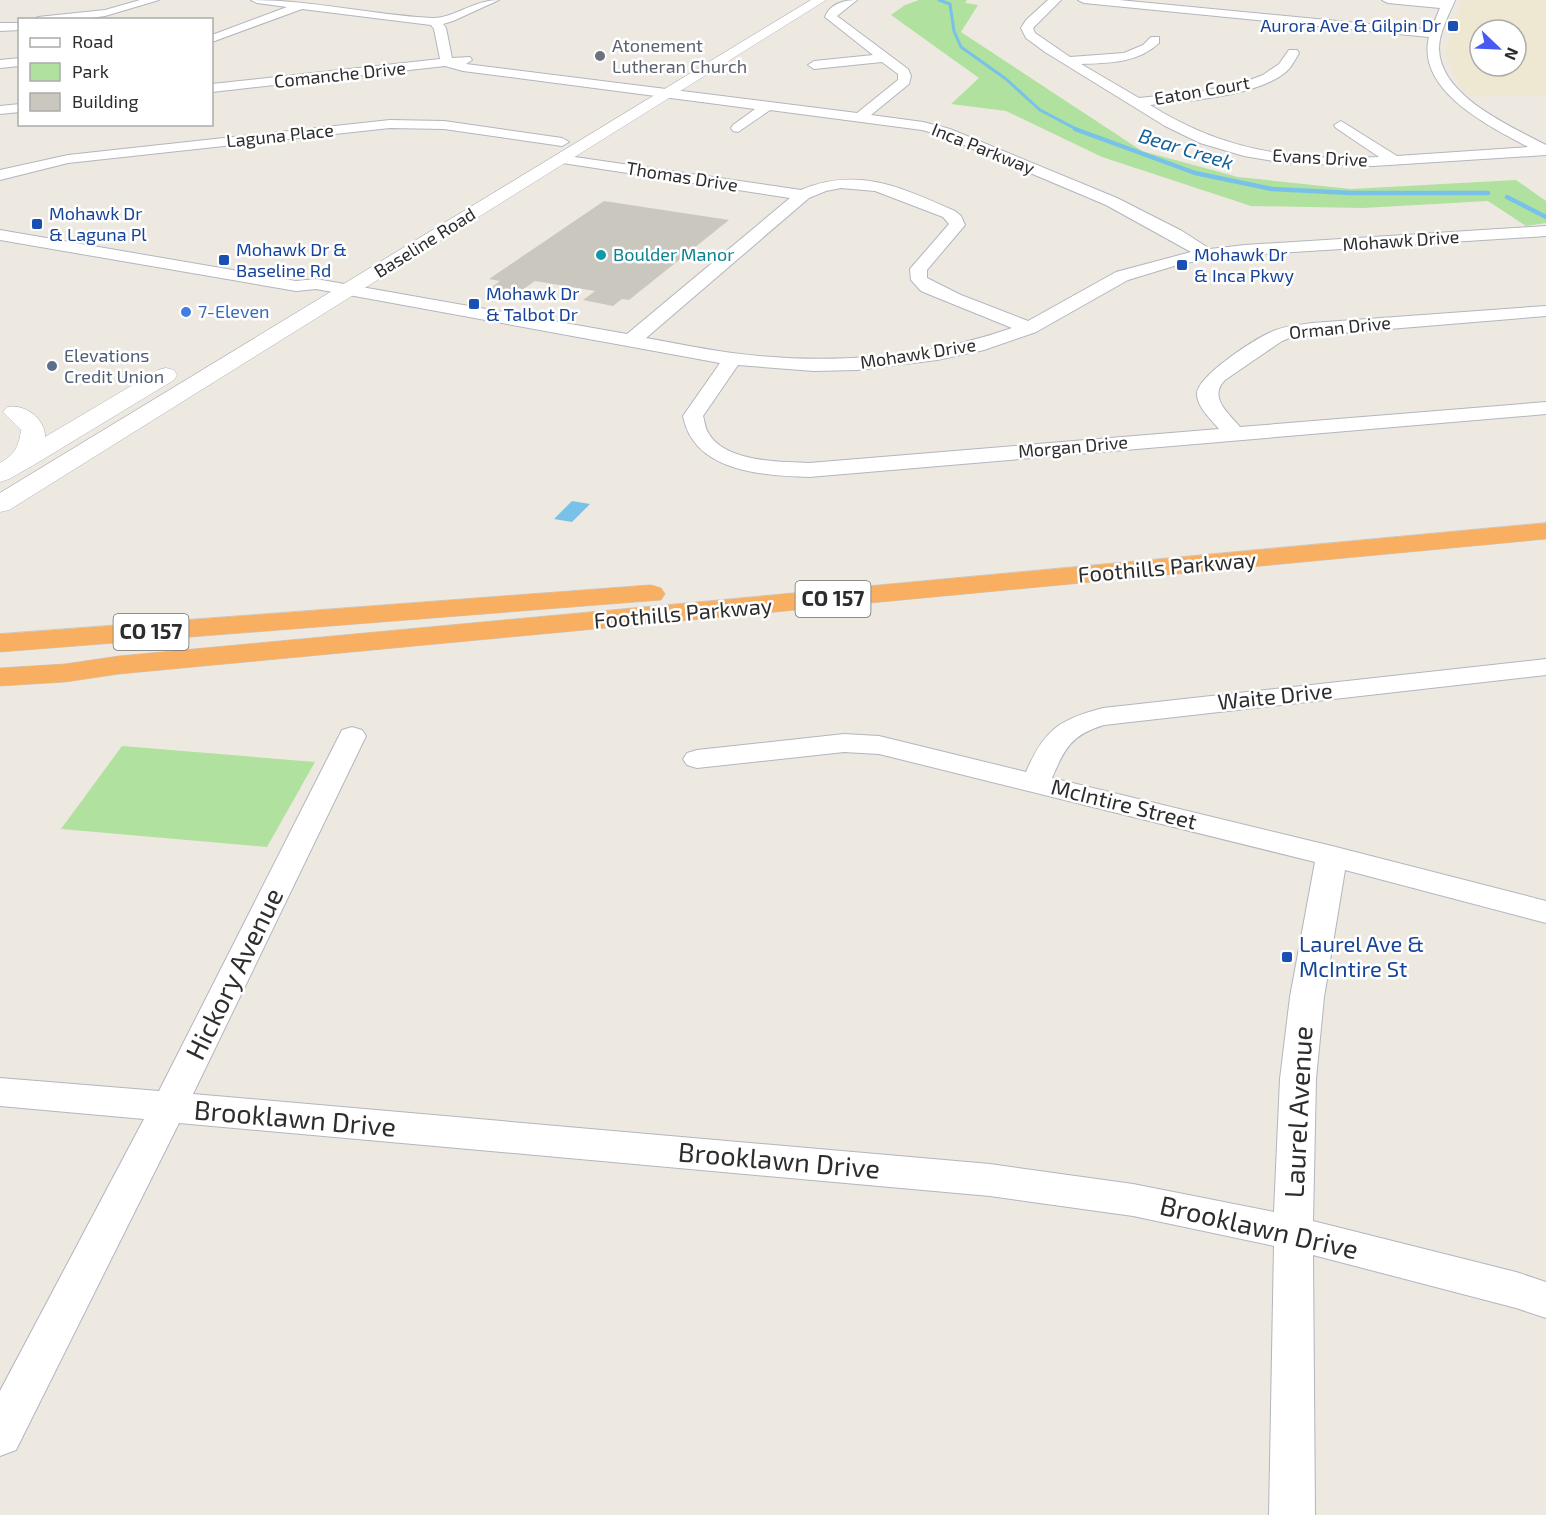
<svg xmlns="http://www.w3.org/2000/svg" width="1546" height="1515" viewBox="0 0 1546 1515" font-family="'Exo 2',sans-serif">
<rect width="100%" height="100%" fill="#ede9e0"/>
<path fill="#eee7d1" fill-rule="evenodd" d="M 1461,0 L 1546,0 L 1546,96 L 1469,96 L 1459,87 L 1445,53 ZM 1480,30 L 1516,30 L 1516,66 L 1480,66 Z"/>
<g fill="#b0e19f">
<polygon points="919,0 967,0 965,3 978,5 961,32 1142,151 1238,177 1351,189 1516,180 1546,201 1546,223 1526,226 1488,201 1363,208 1251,206 1102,157 1006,111 951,104 979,78 891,15 905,5"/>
<polygon points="122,746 315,762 267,847 61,829"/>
</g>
<polygon fill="#78c2ea" points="572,501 590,504 572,522 554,519"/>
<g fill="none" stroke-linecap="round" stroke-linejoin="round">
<polyline stroke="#78c2ea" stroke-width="3" points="939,0 950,4 954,31 961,47 1006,79 1040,110 1078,130"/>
<g stroke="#78c2ea" stroke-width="4.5">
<polyline points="1075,129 1195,173 1272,189 1351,193 1488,193"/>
<polyline points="1507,197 1546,217"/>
</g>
</g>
<polygon fill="#c9c7be" points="604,201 729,220 629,300 622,299 613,306 583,300 595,291 535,281 515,295 488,290 500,281 489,279"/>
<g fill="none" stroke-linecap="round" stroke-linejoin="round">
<g stroke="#b3b5bf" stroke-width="2">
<g id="street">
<polygon points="140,0 159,0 105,16 76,20 33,20 38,17 105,10"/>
<path d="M 251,0 C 312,0 372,15 432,18 C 453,19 473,0 499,0 L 453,21 L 443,24 L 446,28 L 452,58 L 470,57 L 472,60 L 466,64 L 857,113 L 898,80 L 898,74 L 882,62 L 814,69 L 808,65 L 814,61 L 873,55 L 825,17 C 830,4 844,0 857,0 L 837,16 L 908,69 L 911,76 L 909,84 L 871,115 L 923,122 L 950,129 L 1117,198 L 1182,231 L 1210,249 L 1245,245 L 1546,226 L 1546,236 L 1245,255 L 1184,263 L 1128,280 L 1036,332 L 984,350 L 937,360 L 857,370 L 814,371 L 738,365 L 703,416 C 705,422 705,429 709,434 C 726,462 780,462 809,463 L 1219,429 C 1211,419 1197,407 1197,394 C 1197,376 1255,339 1271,332 C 1284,326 1298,325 1312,323 L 1546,306 L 1546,316 L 1292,337 L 1282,341 L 1225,380 C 1208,397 1228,413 1240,427 L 1546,402 L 1546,414 L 809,477 C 761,475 694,472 683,416 L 720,363 L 316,289 L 296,291 L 0,240 L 0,230 L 296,281 L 316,279 L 627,334 L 790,198 L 556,162 L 554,159 L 561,155 L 801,190 C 858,166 902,188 955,211 L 961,216 L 965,225 L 927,270 L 927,278 L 961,295 L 1028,321 L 1116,272 L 1191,252 L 1106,205 L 940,135 L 922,130 L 770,110 L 738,132 L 733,131 L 731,128 L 733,125 L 755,109 L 463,71 L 445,66 L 212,92 L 212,84 L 440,59 L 434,29 L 431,25 L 302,9 L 212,42 L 212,35 L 287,7 L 257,3 ZM 841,188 L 875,191 L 943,217 L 949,224 L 910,269 L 911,280 L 921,291 L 933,296 L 1012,328 C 923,359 825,365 732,353 C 703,349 675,343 646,338 L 809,198 L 826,191 Z"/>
<path d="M 1048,0 L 1061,0 L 1033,28 L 1035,33 L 1070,57 L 1124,53 L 1143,45 L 1151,37 L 1159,37 L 1159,43 C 1138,63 1109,63 1081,64 L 1139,98 L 1198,92 L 1242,83 L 1263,75 L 1279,64 L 1289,50 L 1297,50 L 1299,53 C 1296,58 1293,64 1289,69 C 1263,96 1186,101 1150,105 C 1223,151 1293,161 1379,157 L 1336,128 L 1334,125 L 1341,121 L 1397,156 L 1528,147 C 1489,126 1416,91 1429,37 L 1084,3 L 1078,0 L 1119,0 L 1431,30 L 1440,8 L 1388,3 L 1382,0 L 1455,0 C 1449,15 1439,32 1439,49 C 1440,96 1510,126 1546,145 L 1546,155 L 1373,166 L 1285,163 L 1244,156 L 1200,143 L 1165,126 L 1045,52 L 1026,38 L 1021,28 L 1026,20 Z"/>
<polygon points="0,23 20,23 20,30 0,31"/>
<polygon points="20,58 20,66 0,68 0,60"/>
<polygon points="20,104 20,112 0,114 0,106"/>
<polygon points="390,120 444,121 562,138 569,142 562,146 444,129 390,128 68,163 0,180 0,170 68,155"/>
<path d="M 1546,659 L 1546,675 L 1104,725 C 1071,735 1065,748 1052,778 L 1332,846 L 1546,901 L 1546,923 L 1345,870 L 1324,997 L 1316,1079 L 1313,1221 L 1516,1272 L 1546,1282 L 1546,1318 L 1516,1308 L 1313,1255 L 1315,1515 L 1269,1515 L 1274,1246 L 1133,1216 L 990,1196 L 179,1123 L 16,1450 L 0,1456 L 0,1391 L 144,1119 L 0,1106 L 0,1078 L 159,1091 L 342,730 L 352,727 L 362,730 L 366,736 L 193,1094 L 990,1164 L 1133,1184 L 1274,1212 L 1280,1079 L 1290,997 L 1315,862 L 879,754 L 844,752 L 697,768 L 687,765 L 683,759 L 687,753 L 697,750 L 844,734 L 879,736 L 1026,772 C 1044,730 1060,719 1103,708 Z"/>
</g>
</g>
<g stroke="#b3b5bf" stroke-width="1">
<g id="secondary">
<polygon points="811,0 826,0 9,510 0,512 0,493"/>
<path d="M 166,368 L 174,370 L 177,375 L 174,380 L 32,466 L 9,479 L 0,482 L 0,463 C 14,455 19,447 21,430 L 3,412 L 7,407 C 24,403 46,419 45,437 L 158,370 Z"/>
</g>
</g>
<g stroke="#c8c8c8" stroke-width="1">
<g id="highway">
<polygon points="1546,523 1546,539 119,674 65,682 0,686 0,668 65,664 119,656"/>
<polygon points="651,585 661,588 665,594 661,600 0,652 0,634"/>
</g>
</g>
<use href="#street" fill="#fff" fill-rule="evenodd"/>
<use href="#secondary" fill="#fff" fill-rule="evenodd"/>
<use href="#highway" fill="#f8af61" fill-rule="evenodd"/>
</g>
<g fill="#1a4fb4" stroke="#fff" stroke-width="2">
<rect x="1447" y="20" width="12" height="12" rx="3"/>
<rect x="31" y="218" width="12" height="12" rx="3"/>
<rect x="218" y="254" width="12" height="12" rx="3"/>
<rect x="1176" y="259" width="12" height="12" rx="3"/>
<rect x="468" y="298" width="12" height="12" rx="3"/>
<rect x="1281" y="951" width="12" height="12" rx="3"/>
</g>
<circle fill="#6b7280" stroke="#fff" stroke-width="2" cx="600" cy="56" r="6"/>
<circle fill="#0f9aa8" stroke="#fff" stroke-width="2" cx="601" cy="255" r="6"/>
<circle fill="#3f7fe0" stroke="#fff" stroke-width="2" cx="186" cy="312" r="6"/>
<circle fill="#5c6f8a" stroke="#fff" stroke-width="2" cx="52" cy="366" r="6"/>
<g text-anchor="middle" stroke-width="5" stroke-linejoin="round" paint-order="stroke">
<g font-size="18" fill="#164399" stroke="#fff" text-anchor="start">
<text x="1441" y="32" text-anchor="end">Aurora Ave &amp; Gilpin Dr</text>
<text x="49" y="220">Mohawk Dr<tspan x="49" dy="21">&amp; Laguna Pl</tspan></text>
<text x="236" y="256">Mohawk Dr &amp;<tspan x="236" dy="21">Baseline Rd</tspan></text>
<text x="1194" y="261">Mohawk Dr<tspan x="1194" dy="21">&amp; Inca Pkwy</tspan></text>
<text x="486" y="300">Mohawk Dr<tspan x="486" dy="21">&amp; Talbot Dr</tspan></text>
</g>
<g font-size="18" fill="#5b616d" stroke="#fff" text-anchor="start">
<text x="612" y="52">Atonement<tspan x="612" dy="21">Lutheran Church</tspan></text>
</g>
<g font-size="18" fill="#2d2d2d" stroke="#fff">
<text transform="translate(340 75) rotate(-6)" y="6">Comanche Drive</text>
<text transform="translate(1202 91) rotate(-10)" y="6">Eaton Court</text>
<text transform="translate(280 136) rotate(-6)" y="6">Laguna Place</text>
<text transform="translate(983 149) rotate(22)" y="6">Inca Parkway</text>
<text transform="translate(1320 158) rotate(3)" y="6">Evans Drive</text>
<text transform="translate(682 177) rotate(9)" y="6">Thomas Drive</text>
<text transform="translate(1401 241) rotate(-4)" y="6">Mohawk Drive</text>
<text transform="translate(425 243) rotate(-32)" y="6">Baseline Road</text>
<text transform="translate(1340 328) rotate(-6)" y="6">Orman Drive</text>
<text transform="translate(918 354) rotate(-9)" y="6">Mohawk Drive</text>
<text transform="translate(1073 447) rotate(-5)" y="6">Morgan Drive</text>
</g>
<g font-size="18" fill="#0d838f" stroke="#fff" text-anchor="start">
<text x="613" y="261">Boulder Manor</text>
</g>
<g font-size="18" fill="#366cbe" stroke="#fff" text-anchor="start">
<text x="198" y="318">7-Eleven</text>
</g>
<g font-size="18" fill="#4e5e75" stroke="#fff" text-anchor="start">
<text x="64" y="362">Elevations<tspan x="64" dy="21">Credit Union</tspan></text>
</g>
<g font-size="20" font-style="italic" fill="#13619a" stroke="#fff">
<text transform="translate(1186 149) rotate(17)" y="7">Bear Creek</text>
</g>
<g fill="#fff" stroke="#6c6c6c" stroke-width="1.5">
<rect x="795.5" y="581" width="75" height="36" rx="4.5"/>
<rect x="113.5" y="614" width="75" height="36" rx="4.5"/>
</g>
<g font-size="21" font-weight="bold" fill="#2d2d2d">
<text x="833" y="606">CO 157</text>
<text x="151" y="639">CO 157</text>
</g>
<g font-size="22" fill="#2d2d2d" stroke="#fff">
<text transform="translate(1167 567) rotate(-5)" y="8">Foothills Parkway</text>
<text transform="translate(683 613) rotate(-5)" y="8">Foothills Parkway</text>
<text transform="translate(1275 696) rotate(-6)" y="8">Waite Drive</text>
<text transform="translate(1124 804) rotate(14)" y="8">McIntire Street</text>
</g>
<g font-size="22" fill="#164399" stroke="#fff" text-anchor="start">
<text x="1299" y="952">Laurel Ave &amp;<tspan x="1299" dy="25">McIntire St</tspan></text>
</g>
<g font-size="27" fill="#2d2d2d" stroke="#fff">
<text transform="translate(235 974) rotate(-64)" y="9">Hickory Avenue</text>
<text transform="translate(1299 1112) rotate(-87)" y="9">Laurel Avenue</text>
<text transform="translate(295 1119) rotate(5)" y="9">Brooklawn Drive</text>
<text transform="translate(779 1161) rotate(5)" y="9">Brooklawn Drive</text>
<text transform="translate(1259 1228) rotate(13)" y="9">Brooklawn Drive</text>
</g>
</g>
<rect x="18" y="18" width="195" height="108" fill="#ffffff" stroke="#ababab" stroke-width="1.5"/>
<rect x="30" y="38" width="30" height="9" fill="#ffffff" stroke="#ababab" stroke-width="1.5"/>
<text x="72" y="48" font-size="18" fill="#2d2d2d">Road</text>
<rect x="30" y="63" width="30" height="18" fill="#b0e19f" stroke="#ababab" stroke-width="1.5"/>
<text x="72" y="78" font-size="18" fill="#2d2d2d">Park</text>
<rect x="30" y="93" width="30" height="18" fill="#c9c7be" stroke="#ababab" stroke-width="1.5"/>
<text x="72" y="108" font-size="18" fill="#2d2d2d">Building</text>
<g transform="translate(1498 48) rotate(113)"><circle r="28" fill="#ffffff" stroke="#ababab" stroke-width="1.5"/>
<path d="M0-4.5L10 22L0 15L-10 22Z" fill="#485af2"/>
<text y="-9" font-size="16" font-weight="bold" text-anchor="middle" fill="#2d2d2d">N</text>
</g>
</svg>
